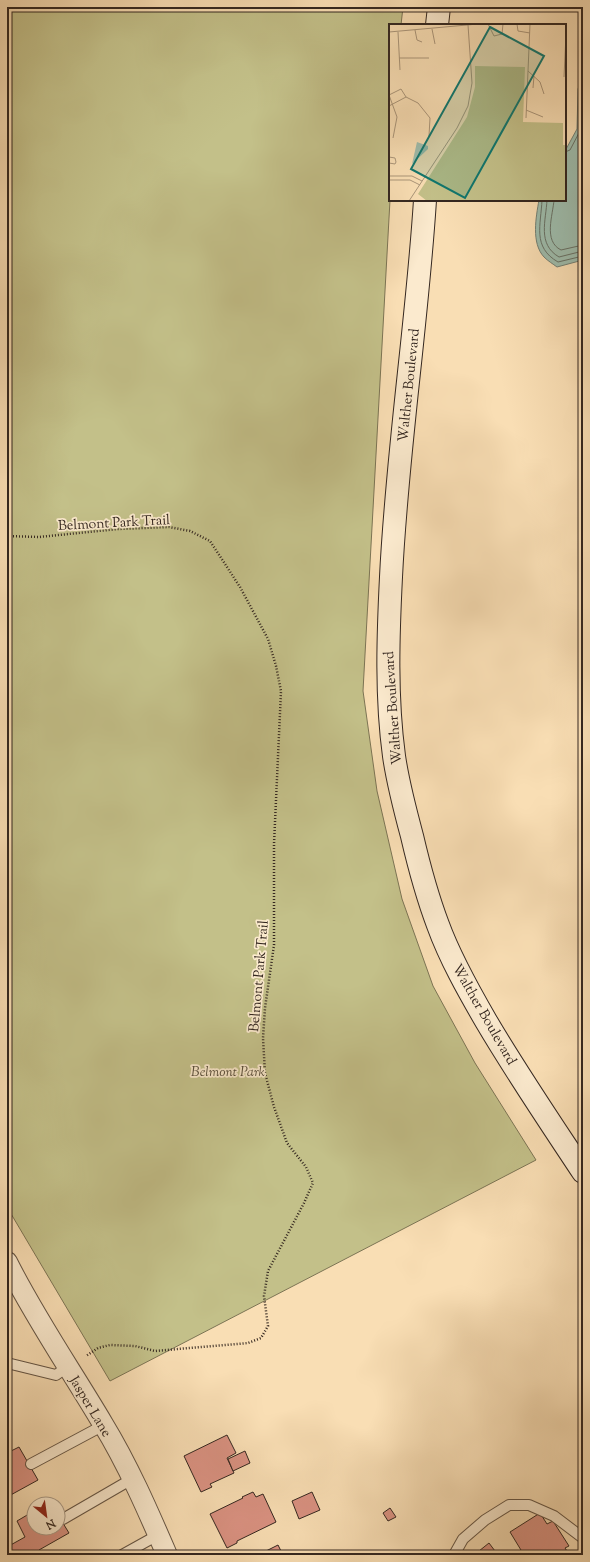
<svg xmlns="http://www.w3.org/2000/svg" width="590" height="1562" viewBox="0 0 590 1562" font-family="'Sorts Mill Goudy',serif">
<rect width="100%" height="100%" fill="#f9deb4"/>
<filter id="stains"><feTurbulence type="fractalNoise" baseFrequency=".005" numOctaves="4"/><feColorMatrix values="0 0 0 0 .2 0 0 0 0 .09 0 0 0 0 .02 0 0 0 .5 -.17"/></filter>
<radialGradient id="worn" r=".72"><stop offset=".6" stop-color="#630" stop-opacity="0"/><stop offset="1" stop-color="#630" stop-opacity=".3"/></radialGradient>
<polygon fill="#c3c089" stroke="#7c7454" points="7,7 403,7 401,25 390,25 390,200 363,691 377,791 402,899 433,986 475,1063 536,1160 110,1381 7,1207"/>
<path fill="#9ebcac" stroke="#748074" d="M 583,73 L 583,260 L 557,267 C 553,264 548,261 544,257 C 531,243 536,217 539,200 L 565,200 L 565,151 L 577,129 L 578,89 Z"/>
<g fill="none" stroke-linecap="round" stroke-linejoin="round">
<g stroke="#697266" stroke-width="1">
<polyline points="565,152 570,150 581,129 583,87"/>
<path d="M 542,200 C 541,225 532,247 558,262 L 583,256"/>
<path d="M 547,200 C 546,221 537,244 559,257 L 583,251"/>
<path d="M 554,200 C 553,215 543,241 561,250 L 583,245"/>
</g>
</g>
<g fill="#da9282" stroke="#342720">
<polygon points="227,1435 236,1453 227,1458 234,1473 210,1484 212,1487 201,1492 184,1456"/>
<polygon points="19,1447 38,1480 7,1497 7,1453"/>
<polygon points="245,1451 250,1463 233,1471 228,1459"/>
<polygon points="253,1492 256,1497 263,1494 276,1522 237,1541 237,1543 227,1548 210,1514 243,1498 242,1497"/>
<polygon points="312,1492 320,1510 299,1519 292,1501"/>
<polygon points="390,1508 396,1517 388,1521 383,1513"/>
<polygon points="34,1511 34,1528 58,1528 58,1515 69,1533 39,1550 42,1555 7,1555 7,1547 25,1537 17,1521"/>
<polygon points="540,1513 547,1524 553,1521 569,1546 565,1548 567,1551 561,1555 524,1555 510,1532"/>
<polygon points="489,1543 498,1555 474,1555"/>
<polygon points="278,1545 283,1555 258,1555"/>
</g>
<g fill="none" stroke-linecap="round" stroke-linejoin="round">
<g stroke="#655545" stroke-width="12">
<g id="service">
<polyline points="7,1363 56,1375 67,1367"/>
<polyline points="31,1464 104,1425"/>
<polyline points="63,1519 132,1479"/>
<polyline points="122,1555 158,1535"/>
<polyline points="454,1555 463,1539 485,1520 509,1505 529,1505 554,1516 583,1538"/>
</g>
</g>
<g stroke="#655545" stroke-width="22">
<path id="minor" d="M 7,1262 C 35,1318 71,1370 103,1424 C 128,1465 148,1511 167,1555"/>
</g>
<g stroke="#342720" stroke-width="24">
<g id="secondary">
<polyline points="437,25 439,7"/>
<path d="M 425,200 C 417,326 397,451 391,577 C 388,637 386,697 394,756 C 398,784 405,810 412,836 C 419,866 427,896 438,925 C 450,958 468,990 486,1021 C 516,1072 550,1122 583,1172"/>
</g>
</g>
<polyline stroke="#342720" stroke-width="2.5" stroke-dasharray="1 2" stroke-linecap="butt" points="7,536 39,537 118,529 169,527 190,531 210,541 240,587 268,639 276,666 281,691 274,844 274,945 265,1008 263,1038 265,1073 274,1107 287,1143 306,1167 313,1183 304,1203 268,1271 264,1296 268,1326 261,1338 248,1343 155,1351 135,1346 110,1345 98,1348 86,1356"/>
<use href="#service" stroke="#fbeace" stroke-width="10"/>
<use href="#minor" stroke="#fbeace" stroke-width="20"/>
<use href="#secondary" stroke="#fbeace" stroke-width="22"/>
</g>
<g text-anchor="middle" stroke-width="3.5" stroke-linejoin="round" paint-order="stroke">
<g font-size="14" fill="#342720" stroke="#fbeace">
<text transform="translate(408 385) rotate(-84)" y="5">Walther Boulevard</text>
<text transform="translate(114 522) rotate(-3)" y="5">Belmont Park Trail</text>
<text transform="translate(392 708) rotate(-94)" y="5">Walther Boulevard</text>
<text transform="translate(258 976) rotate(-85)" y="5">Belmont Park Trail</text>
<text transform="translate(485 1014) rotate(60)" y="5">Walther Boulevard</text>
<text transform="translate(91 1406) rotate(59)" y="5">Jasper Lane</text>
</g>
<g font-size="14" font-style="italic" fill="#584d3a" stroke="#fbeace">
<text x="228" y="1076">Belmont Park</text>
</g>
</g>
<g transform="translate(389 24)">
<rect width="177" height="177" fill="#f9deb4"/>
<path d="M 86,42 L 136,43 L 134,98 L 174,99 L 174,121 L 177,121 L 177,177 L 38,177 L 29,170 L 78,93 L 86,63 Z" fill="#c3c089"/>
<path d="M 28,118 L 39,122 L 39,125 L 23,140 Z" fill="#9ebcac"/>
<path fill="none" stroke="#aa9579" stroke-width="1" d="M 99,0 L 105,12 L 113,10 L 114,0M 128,0 L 129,7 L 141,9M 43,5 L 46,20M 26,6 L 28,16 L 33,18M 0,8 L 89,0M 9,8 L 11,46M 10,34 L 40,34M 139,47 L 151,58 L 155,70M 175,53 L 177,10M 144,64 L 145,52M 0,82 L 17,73 L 29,79 L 41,94 L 40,112M 137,86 L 154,93M 137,94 L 141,0M 4,114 L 8,93 L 0,71 L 12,65 L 17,73M 0,133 L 6,134 L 7,138 L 6,140 L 0,139M 0,152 L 23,152 L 33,157M 0,156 L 21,156 L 31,161M 20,177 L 68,104 L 79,82 L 83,59 L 79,1"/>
<path fill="#0f766e" fill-opacity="0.15" stroke="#0f766e" stroke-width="2" d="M 101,3 L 155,32 L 76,174 L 22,145 Z"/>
<rect width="177" height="177" fill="none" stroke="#342720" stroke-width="2"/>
</g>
<rect width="590" height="1562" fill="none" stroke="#f9deb4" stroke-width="24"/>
<rect x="8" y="8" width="574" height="1546" fill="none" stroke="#342720" stroke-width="2"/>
<rect x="12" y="12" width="566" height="1538" fill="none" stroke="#342720"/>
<g transform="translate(46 1516) rotate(151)"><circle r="19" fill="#fbeace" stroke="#ab9c88"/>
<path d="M0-3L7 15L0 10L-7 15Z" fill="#8f2418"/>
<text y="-6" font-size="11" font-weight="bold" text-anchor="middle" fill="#342720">N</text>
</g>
<rect width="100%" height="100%" filter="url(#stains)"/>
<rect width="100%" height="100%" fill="url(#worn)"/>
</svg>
